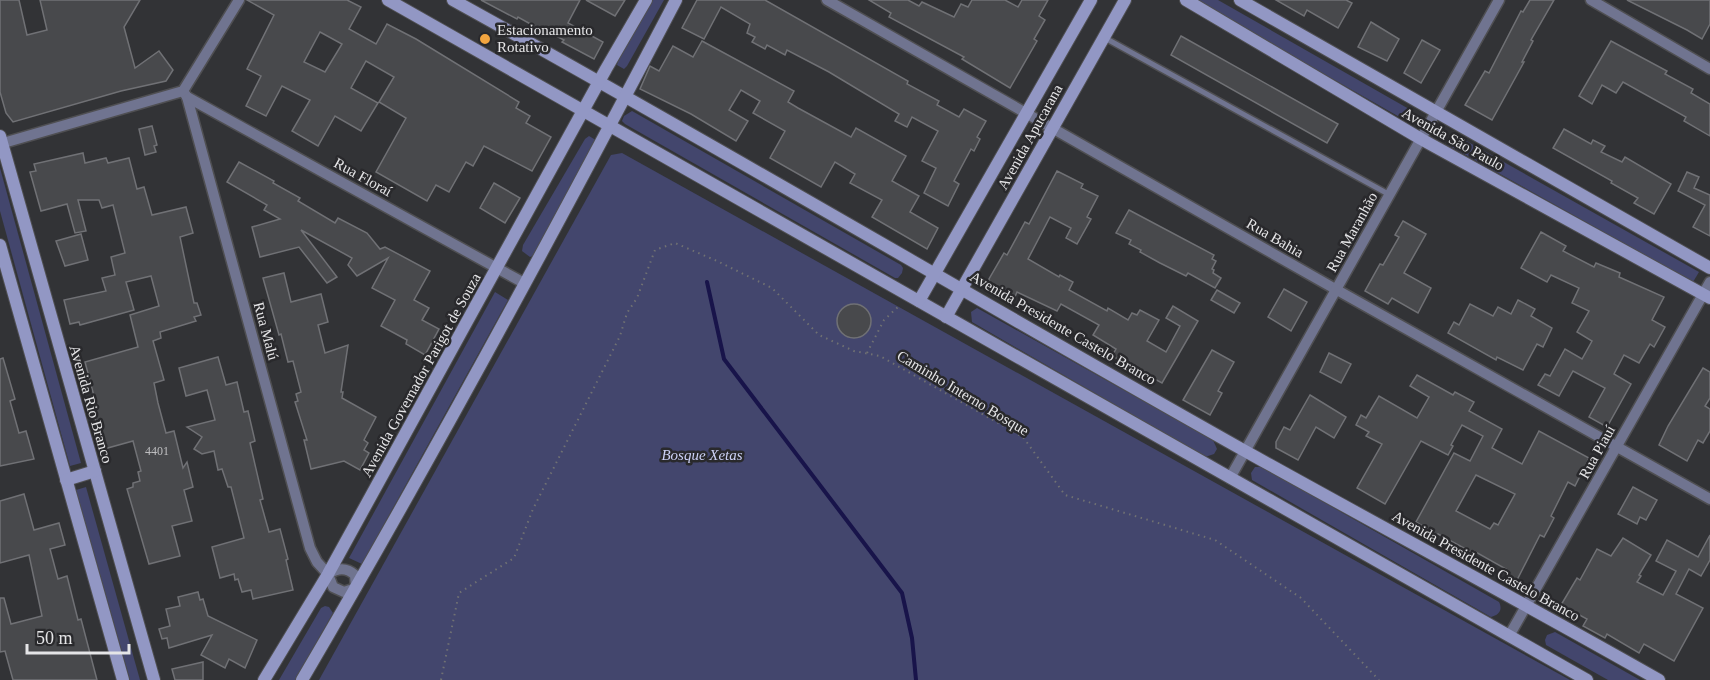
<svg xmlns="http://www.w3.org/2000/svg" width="1710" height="680" viewBox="0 0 1710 680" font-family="'Times New Roman',serif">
<rect width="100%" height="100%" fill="#323336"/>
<g fill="#43466d">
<polygon points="652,0 664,0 627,66 624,69 617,65 618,61"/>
<polygon points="1194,0 1218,0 1409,109 1403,119"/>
<polygon points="632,111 901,265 903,268 902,273 898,278 895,278 625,124 622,121 624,116"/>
<polygon points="1454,134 1699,272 1693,282 1448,145"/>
<polygon points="589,136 594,139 597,143 537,254 530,257 522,251 523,245 585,139"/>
<polygon points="622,153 1570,680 319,680 611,155"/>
<polygon points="0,168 81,463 70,466 0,211"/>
<polygon points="495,292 508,300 362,564 349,558"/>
<polygon points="977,308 1213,440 1217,449 1214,454 1205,457 972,322 971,312"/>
<path d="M 1255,467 L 1262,467 L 1499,602 C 1503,610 1499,615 1491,617 L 1252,480 L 1251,473 Z"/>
<polygon points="86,487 140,680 130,680 76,490"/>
<polygon points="325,606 329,607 333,613 295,680 279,680 321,608"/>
<polygon points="1555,632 1640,680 1608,680 1546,645 1545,640 1547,635"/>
</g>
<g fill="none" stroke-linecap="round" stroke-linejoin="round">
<polyline stroke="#18144a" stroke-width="4" points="707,282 724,359 902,593 912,638 916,680"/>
</g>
<g fill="#48494c" stroke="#707175" stroke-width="1.5" fill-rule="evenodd">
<polygon points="0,0 19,0 27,35 47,30 40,0 140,0 124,27 135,68 159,51 173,70 166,81 121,91 13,122 6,113 0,92"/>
<path d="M 247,0 L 347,0 L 361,7 L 349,29 L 376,44 L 387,24 L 416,39 L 519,102 L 516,108 L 530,116 L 526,123 L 551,137 L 532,171 L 484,146 L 473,166 L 466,162 L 449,192 L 436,185 L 427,201 L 376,172 L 406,118 L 379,102 L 394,77 L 366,61 L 351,88 L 378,103 L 361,131 L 335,116 L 318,146 L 292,131 L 310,100 L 282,86 L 266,116 L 246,106 L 261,76 L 247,69 L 274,15 ZM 320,32 L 342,44 L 325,72 L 304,62 Z"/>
<polygon points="481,0 580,0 568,23 603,42 594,59 562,42 564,40 544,30 543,31 518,17 517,19"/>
<polygon points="586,0 625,0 615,16"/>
<polygon points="697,0 765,0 908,81 907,84 939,101 937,105 959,117 964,109 986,121 977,137 980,139 974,151 971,149 954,181 959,184 948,206 924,193 936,168 922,161 938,131 912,117 907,127 895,121 899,114 829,72 787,50 785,55 767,45 765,49 752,42 755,37 747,33 750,24 721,7 704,39 682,28"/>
<polygon points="869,0 908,0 919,6 922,2 954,17 961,4 968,7 972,0 1005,0 1018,7 1022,0 1048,0 1039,16 1045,20 1034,39 1037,41 1010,88 962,59 964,57 889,17 891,13"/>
<polygon points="1276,0 1346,0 1352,3 1338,28 1307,10 1304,16"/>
<polygon points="1530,0 1554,0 1531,40 1533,41 1522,62 1524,62 1492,120 1465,105 1485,71 1489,73 1521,11 1523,12"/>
<polygon points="1627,0 1710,0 1710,24 1702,39 1687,30"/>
<polygon points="1371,22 1399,39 1387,61 1358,47"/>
<polygon points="1181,36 1338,124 1327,143 1171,55"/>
<polygon points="1422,40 1440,50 1421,83 1404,73"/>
<polygon points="702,41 794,91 788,102 798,108 851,137 856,128 906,156 892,181 919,196 910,212 938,228 927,249 872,217 882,200 850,183 855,174 835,162 821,187 770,158 785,131 753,113 760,101 741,90 729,110 748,121 736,141 691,114 640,89 650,66 659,71 673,46 693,57"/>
<polygon points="1611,41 1667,71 1665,74 1693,89 1691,93 1710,104 1710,136 1684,121 1686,117 1623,82 1616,93 1602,85 1592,104 1579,96"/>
<polygon points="152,126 157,145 154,146 156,152 145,155 139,129"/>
<polygon points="1564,129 1591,144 1593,140 1605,146 1601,152 1622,162 1625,157 1671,184 1654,214 1634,203 1638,198 1611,183 1612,181 1553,148"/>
<polygon points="83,153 85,163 106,158 108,163 129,158 137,189 144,187 152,215 186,207 193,233 180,237 194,303 197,303 201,315 194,317 196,321 160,332 161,338 153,341 164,380 154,383 158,403 166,433 174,431 183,468 187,462 193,487 184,490 192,521 172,526 180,556 149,564 127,489 133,487 133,483 140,481 138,472 141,471 133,441 104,449 89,398 94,396 85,362 138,347 130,315 159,306 151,276 126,282 134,310 80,325 79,322 70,324 64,300 106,291 102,278 115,275 111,257 125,253 113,205 102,208 99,200 78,200 86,231 75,233 67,204 41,211 30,172 36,171 34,164"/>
<polygon points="239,162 274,181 273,183 300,198 298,201 335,223 338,218 367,233 380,249 385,247 430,271 414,300 429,308 422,320 439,329 425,355 406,344 407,340 381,326 395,300 372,288 388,258 357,276 348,265 352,258 301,230 337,277 327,283 299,247 260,257 252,227 280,219 264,210 267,205 227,182"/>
<polygon points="1057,171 1083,184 1081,188 1098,196 1087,217 1091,219 1077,244 1066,238 1071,228 1050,217 1028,259 1059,277 1060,275 1073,282 1069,290 1107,311 1108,308 1128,320 1132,313 1137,315 1140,310 1159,320 1147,341 1166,352 1180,326 1166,318 1173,306 1198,321 1162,383 1112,356 1116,349 1093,335 1099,325 1061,304 1057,311 1017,292 1014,299 989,285 989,279 1004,253 1007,255 1025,222 1029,224"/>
<polygon points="1687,172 1699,177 1694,188 1710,195 1710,236 1693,227 1705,205 1678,191"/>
<polygon points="494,183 520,198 505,223 480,208"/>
<polygon points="1129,210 1214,255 1212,259 1216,261 1212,269 1214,270 1213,273 1221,278 1215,288 1188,273 1186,276 1160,263 1140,252 1141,250 1129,244 1131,240 1116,233"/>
<polygon points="1403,221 1426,234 1404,273 1431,288 1418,313 1392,298 1388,304 1365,291 1380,264 1383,265 1399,237 1395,235"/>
<polygon points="1541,232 1566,246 1563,251 1594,267 1596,263 1620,273 1619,277 1664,297 1652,320 1665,327 1654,347 1650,344 1639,363 1624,355 1614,374 1631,384 1607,427 1589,417 1605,388 1573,371 1559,396 1538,385 1545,374 1550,376 1565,349 1582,359 1592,341 1577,332 1589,311 1572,303 1579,288 1551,275 1547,282 1521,268"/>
<polygon points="81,234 88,260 65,266 56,241"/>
<polygon points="284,273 291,302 321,294 328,322 318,325 325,353 348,345 341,392 343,392 342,398 376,417 364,440 368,443 364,450 369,453 360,470 344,461 311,469 304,440 307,440 295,402 298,401 296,394 301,392 293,361 288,362 281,334 279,335 263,278"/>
<polygon points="1284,289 1307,302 1291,331 1268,317"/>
<polygon points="1217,290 1240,303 1234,313 1211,300"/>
<polygon points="1518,300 1535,309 1531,316 1552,328 1543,347 1537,344 1523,370 1497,357 1496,360 1448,333 1454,322 1459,325 1470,304 1493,316 1498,307 1511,314"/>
<circle cx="854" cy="321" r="17"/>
<polygon points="1212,350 1234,362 1218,391 1222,393 1210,415 1183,400"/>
<polygon points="1329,353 1351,364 1341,383 1320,372"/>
<polygon points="218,357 226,385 237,382 244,412 248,411 255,441 250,443 263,499 260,500 269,532 280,529 288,559 286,560 293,590 253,599 251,590 242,592 238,579 235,580 234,574 220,578 212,547 244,538 231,487 228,487 222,469 218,470 214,451 202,454 194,449 202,437 187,427 215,420 207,390 186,396 179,368"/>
<polygon points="3,358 15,399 10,401 19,433 26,431 34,459 0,466 0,359"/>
<polygon points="1703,368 1710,372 1710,398 1705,406 1710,409 1710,431 1703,443 1698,440 1687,461 1659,445 1668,426"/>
<path d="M 1417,375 L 1453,395 L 1455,392 L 1474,402 L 1469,411 L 1502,429 L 1492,448 L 1522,464 L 1539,431 L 1589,458 L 1575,486 L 1568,482 L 1551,516 L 1554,518 L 1544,537 L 1540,535 L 1517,580 L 1504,573 L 1506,569 L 1474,551 L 1473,553 L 1438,534 L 1437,535 L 1416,522 L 1454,453 L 1470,461 L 1483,436 L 1462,425 L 1451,445 L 1453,446 L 1448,455 L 1421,441 L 1385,504 L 1357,488 L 1382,444 L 1366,436 L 1369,432 L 1356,425 L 1361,415 L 1366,418 L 1379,396 L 1417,418 L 1429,397 L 1410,386 ZM 1476,475 L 1515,494 L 1498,525 L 1494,523 L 1490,529 L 1456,511 Z"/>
<polygon points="1310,395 1346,417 1334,438 1316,427 1298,460 1276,448 1276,442 1284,427 1290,430"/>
<polygon points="1633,487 1657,500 1646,520 1640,517 1637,524 1618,514"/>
<polygon points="24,494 34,530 59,523 65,545 50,549 58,579 67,576 78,620 81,619 97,680 13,680 5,651 0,652 0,598 4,598 11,624 42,616 29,555 0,563 0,501"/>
<polygon points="1710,535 1710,560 1701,576 1689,569 1676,594 1703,608 1674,661 1644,644 1639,653 1607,634 1605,638 1583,626 1587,619 1561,605 1577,578 1580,580 1597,549 1611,556 1623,538 1651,555 1639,575 1641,576 1637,582 1663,595 1676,571 1656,561 1667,540 1698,557"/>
<polygon points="198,592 200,600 203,599 208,616 257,640 245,668 229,659 225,668 201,655 212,635 169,648 167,638 162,639 159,629 170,626 166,609 180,606 178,597"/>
<polygon points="203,662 203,680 175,680 172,669"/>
</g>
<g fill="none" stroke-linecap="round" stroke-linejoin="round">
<g stroke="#4f4f52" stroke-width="8">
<polyline id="lane" points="1105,38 1390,195"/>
</g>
<g stroke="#4f4f52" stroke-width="13">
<g id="street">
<polyline points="827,0 1337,290 1710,499"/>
<polyline points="1591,0 1710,69"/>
<path d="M 183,91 L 187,97 L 310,548 L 317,562 L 328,574 L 333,587 L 344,592 L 356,588 L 355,575 C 346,567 338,568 328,574"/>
<polyline points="187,97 524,283"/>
<polyline points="0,144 183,91 239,0"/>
<polyline points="1230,478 1499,0"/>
<polyline points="1509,636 1710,282"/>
</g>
</g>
<g stroke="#4f4f52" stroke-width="14">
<g id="secondary">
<polyline points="388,0 1587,680"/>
<path d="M 453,0 C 719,147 980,302 1245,451 C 1383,528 1522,602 1659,680"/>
<polyline points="1186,0 1421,139 1710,298"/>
<polyline points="1240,0 1710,268"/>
<polyline points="0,136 154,680"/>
<polyline points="0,245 123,680"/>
<polyline points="919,301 1091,0"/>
<polyline points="946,317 1125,0"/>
<polyline points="66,480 95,471"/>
<polyline points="264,680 328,574 606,69 646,0"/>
<path d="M 302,680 C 433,457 556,229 676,0"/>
</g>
</g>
<g stroke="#707173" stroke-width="2" stroke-dasharray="1.5 4.5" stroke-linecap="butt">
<polyline points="867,353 884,320 899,306"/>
<polyline points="441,680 459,593 514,558 533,509 620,336 627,313 637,298 655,250 675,243 717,261 772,288 819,335 854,351 880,356 1023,437 1065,495 1215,540 1301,598 1379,680"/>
</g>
<use href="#lane" stroke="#707490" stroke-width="5"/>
<use href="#street" stroke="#707490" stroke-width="10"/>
<use href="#secondary" stroke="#9297c4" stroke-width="12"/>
</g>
<circle fill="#f2a540" stroke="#29292c" stroke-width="2" cx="485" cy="39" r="6"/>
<g text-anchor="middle" stroke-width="5" stroke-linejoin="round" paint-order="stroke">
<g font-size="12" fill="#bebec0">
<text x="157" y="455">4401</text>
</g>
<g font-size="15" fill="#e5e5e7" stroke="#29292c" text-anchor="start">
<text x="497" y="35">Estacionamento<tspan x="497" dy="17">Rotativo</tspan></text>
</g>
<g font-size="15" fill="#e5e5e7" stroke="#29292c">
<text transform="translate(1030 137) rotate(-61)" y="5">Avenida Apucarana</text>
<text transform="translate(1453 139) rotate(29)" y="5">Avenida São Paulo</text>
<text transform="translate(363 177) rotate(29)" y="5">Rua Floraí</text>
<text transform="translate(1352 232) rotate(-61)" y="5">Rua Maranhão</text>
<text transform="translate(1275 238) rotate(30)" y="5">Rua Bahia</text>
<text transform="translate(1063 328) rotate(30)" y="5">Avenida Presidente Castelo Branco</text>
<text transform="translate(266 331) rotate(75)" y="5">Rua Malú</text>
<text transform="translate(421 375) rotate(-61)" y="5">Avenida Governador Parigot de Souza</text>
<text transform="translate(963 393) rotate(31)" y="5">Caminho Interno Bosque</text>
<text transform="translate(91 404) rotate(74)" y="5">Avenida Rio Branco</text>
<text transform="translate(1597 452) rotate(-61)" y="5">Rua Piauí</text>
<text transform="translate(1486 566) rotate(29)" y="5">Avenida Presidente Castelo Branco</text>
</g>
<g font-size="15" font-style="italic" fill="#ccd1f5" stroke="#29292c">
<text x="702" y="460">Bosque Xetas</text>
</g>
</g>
<path d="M27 644v9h102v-9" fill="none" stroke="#e5e5e7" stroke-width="3"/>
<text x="36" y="644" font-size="18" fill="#e5e5e7" stroke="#29292c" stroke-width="4.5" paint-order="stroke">50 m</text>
</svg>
